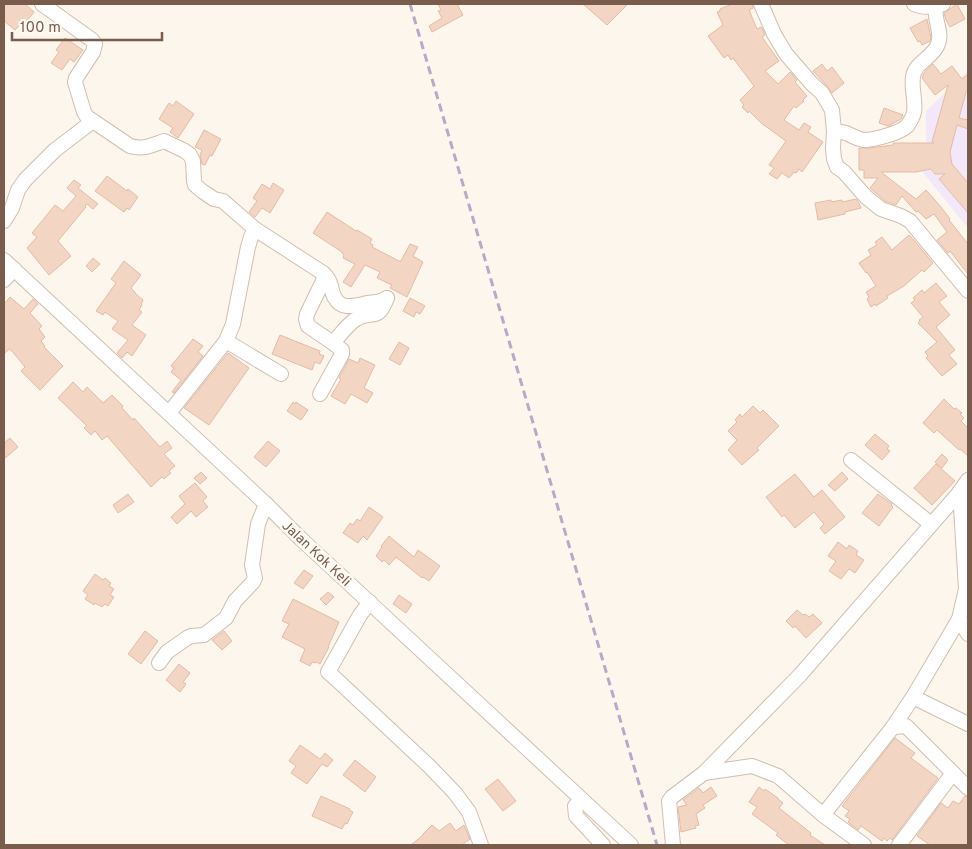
<svg xmlns="http://www.w3.org/2000/svg" width="972" height="849" viewBox="0 0 972 849" font-family="Overpass,sans-serif">
<rect width="100%" height="100%" fill="#fdf6ec"/>
<polygon fill="#f3e8fa" points="968,71 968,228 921,170 926,160 926,111"/>
<g fill="#f3d5c3" stroke="#e6bba3">
<polygon points="4,4 25,4 34,12 22,27 20,25 15,30 4,21"/>
<polygon points="438,4 457,4 463,15 432,32 429,26 442,18 438,11 441,10"/>
<polygon points="583,4 628,4 607,25"/>
<polygon points="732,4 752,4 753,8 749,10 757,29 761,27 762,28 765,35 762,37 779,61 765,71 778,84 790,72 797,80 795,82 807,96 803,100 804,101 796,108 794,106 784,120 799,130 804,123 811,127 808,132 823,142 802,172 799,169 796,173 794,172 789,178 782,173 777,179 769,174 774,168 769,165 786,141 761,123 749,111 748,113 742,107 744,105 740,100 754,86 733,58 731,60 728,55 724,58 708,36 723,25 717,12 720,11 720,9"/>
<polygon points="957,4 965,19 950,27 946,20 944,13"/>
<polygon points="927,19 931,38 930,41 922,45 920,41 918,42 910,28"/>
<polygon points="65,38 83,50 74,62 70,59 62,70 51,63 59,52 56,50"/>
<polygon points="822,64 827,71 832,67 844,83 832,93 828,87 813,71"/>
<polygon points="933,64 941,74 952,66 962,79 968,74 968,90 966,92 959,118 968,120 968,129 957,125 950,152 952,164 968,183 968,213 939,179 945,174 935,174 931,169 916,172 881,172 916,199 926,190 941,207 950,219 949,220 968,244 968,274 950,251 948,253 937,240 947,232 934,214 926,219 918,211 916,212 902,196 896,205 885,201 870,188 878,178 864,178 864,170 859,170 859,148 870,148 893,145 893,143 934,143 932,142 948,85 935,95 922,78 924,73"/>
<polygon points="176,101 194,114 178,138 170,132 173,128 159,119 169,103 173,106"/>
<polygon points="884,108 903,115 901,119 888,126 879,123"/>
<polygon points="204,130 221,139 212,156 210,155 205,165 202,164 200,155 202,150 195,147"/>
<polygon points="107,176 127,191 128,189 138,197 129,210 127,208 124,212 95,191"/>
<polygon points="74,180 81,185 78,188 98,204 93,209 87,204 85,206 86,207 58,241 71,256 49,275 27,248 37,237 32,233 55,205 63,211 76,196 67,188"/>
<polygon points="273,183 284,190 270,213 262,208 255,217 249,212 257,201 253,198 262,184 270,189"/>
<polygon points="856,199 859,203 861,208 845,212 845,214 818,220 815,203 831,200 831,202 842,200 842,202"/>
<polygon points="327,212 356,231 357,230 372,239 370,243 373,245 372,247 399,261 401,261 410,244 418,247 413,256 423,262 407,297 390,288 392,285 377,278 380,272 365,265 351,287 343,282 355,264 343,258 344,255 342,253 342,252 313,233"/>
<polygon points="909,235 913,239 933,263 924,272 922,270 904,286 887,296 888,298 876,306 875,304 871,307 867,299 869,297 866,292 876,286 867,272 866,273 859,263 871,255 868,250 877,245 875,242 882,237 892,250"/>
<polygon points="93,258 100,264 92,272 86,266"/>
<polygon points="124,261 141,275 131,288 135,292 135,293 143,300 141,304 142,305 139,310 142,312 132,325 146,335 132,356 127,352 122,358 117,353 128,340 112,329 118,321 105,312 103,315 96,311 116,283 111,279"/>
<polygon points="936,283 947,296 939,302 950,315 936,327 955,350 949,355 957,364 942,376 926,358 928,356 925,352 937,342 918,323 920,321 919,320 923,317 911,303 915,300 913,298 922,290 924,293"/>
<polygon points="10,297 24,309 33,299 38,304 30,313 42,326 39,329 45,337 41,341 45,346 44,347 63,366 40,390 21,371 25,367 12,351 9,349 4,354 4,304"/>
<polygon points="410,298 425,306 420,314 416,312 414,317 403,311"/>
<polygon points="280,335 320,351 319,354 324,356 320,364 315,362 312,370 272,354"/>
<polygon points="193,339 203,346 198,352 203,356 174,393 172,392 181,380 171,372 174,368 171,366"/>
<polygon points="399,342 409,348 400,365 389,359"/>
<polygon points="228,353 249,368 209,425 184,408"/>
<polygon points="360,358 375,365 364,388 373,393 367,403 351,394 345,404 331,396 341,379 339,378 349,359 358,363"/>
<polygon points="73,382 83,392 87,387 103,403 112,395 123,406 122,408 133,420 134,418 160,447 167,441 172,448 164,454 175,466 169,471 171,473 164,479 162,477 151,487 107,436 102,440 95,431 91,435 84,428 87,426 58,398"/>
<polygon points="944,399 954,409 956,408 962,413 960,414 964,418 961,421 968,428 968,456 960,449 959,450 937,430 934,433 923,423"/>
<polygon points="293,402 295,404 296,402 308,410 301,420 287,411"/>
<polygon points="753,406 760,413 763,410 779,426 757,448 759,450 742,465 728,450 737,440 728,431 737,422 735,420 740,414 742,417"/>
<polygon points="875,434 889,446 887,449 890,451 882,460 865,445"/>
<polygon points="10,438 18,447 4,459 4,443"/>
<polygon points="268,441 280,451 266,467 254,457"/>
<polygon points="942,454 948,460 942,468 935,462"/>
<polygon points="936,464 955,481 932,505 914,488"/>
<polygon points="201,472 207,478 200,484 194,478"/>
<polygon points="842,472 848,479 835,491 828,485"/>
<polygon points="795,474 814,497 822,490 845,517 825,534 820,528 824,524 814,512 795,528 784,515 782,517 766,497"/>
<polygon points="195,483 207,497 203,501 208,507 196,517 191,511 177,524 171,517 185,504 179,496"/>
<polygon points="128,494 134,502 118,513 113,505"/>
<polygon points="878,494 892,504 891,505 893,507 879,526 862,513"/>
<polygon points="369,507 383,517 367,540 363,536 358,543 343,533 350,523 353,525 357,519 360,521"/>
<polygon points="389,536 414,557 418,550 440,566 429,581 423,577 422,578 396,557 389,565 384,560 382,562 376,556 382,547 381,546"/>
<polygon points="838,542 847,549 849,545 858,551 856,555 864,560 855,573 849,569 841,579 829,571 836,561 828,556"/>
<polygon points="304,570 313,576 303,589 294,583"/>
<polygon points="95,574 103,580 105,578 111,583 109,586 114,589 110,595 114,597 108,606 105,604 102,607 95,603 94,605 85,599 88,595 83,591"/>
<polygon points="328,592 334,597 326,605 320,599"/>
<polygon points="399,595 412,604 406,613 393,604"/>
<polygon points="293,599 339,622 328,647 329,647 320,664 316,662 315,663 312,662 310,666 300,661 305,649 282,637 289,624 282,621"/>
<polygon points="797,610 803,615 805,614 809,617 813,614 822,623 806,638 795,626 793,628 786,621"/>
<polygon points="145,631 158,641 141,664 128,654"/>
<polygon points="224,631 232,641 222,650 212,640"/>
<polygon points="179,664 190,673 183,682 186,684 180,692 166,680"/>
<polygon points="895,738 915,753 911,758 938,778 892,840 890,838 887,841 884,838 882,841 861,826 858,830 848,822 850,819 845,816 849,811 842,806"/>
<polygon points="300,745 320,759 325,753 333,760 327,767 322,764 307,784 291,773 296,766 289,761"/>
<polygon points="355,760 376,777 365,792 343,775"/>
<polygon points="498,779 516,801 503,811 485,789"/>
<polygon points="711,787 717,796 703,805 705,808 696,814 699,825 695,826 696,828 681,832 678,807 687,805 683,800 699,788 703,793"/>
<polygon points="759,787 764,791 765,789 778,798 778,799 783,803 779,808 811,833 810,835 825,845 789,845 776,835 778,833 752,814 757,807 749,802"/>
<polygon points="321,796 350,809 349,810 353,812 347,824 345,823 342,829 312,816"/>
<polygon points="965,796 968,797 968,845 930,845 917,836 941,803 948,808 953,801 959,804"/>
<polygon points="450,823 456,831 464,825 470,839 462,845 411,845 423,835 423,834 432,825 439,831"/>
</g>
<g fill="none" stroke-linecap="round" stroke-linejoin="round">
<g stroke="#d1beb0" stroke-width="16">
<g id="minor">
<path d="M 42,4 L 92,40 L 95,44 L 93,52 L 76,78 L 75,82 L 84,112 L 87,117 L 130,146 C 144,150 152,145 164,141 L 185,151 L 190,155 L 193,161 L 194,181 L 195,185 L 202,191 L 214,199 L 223,201 L 255,229 L 323,273 C 326,276 329,279 330,283 C 332,288 332,294 335,298 C 342,311 356,305 368,303 C 377,301 377,304 387,298"/>
<polyline points="761,4 774,34 786,54 812,84 822,93 832,110 834,131 833,148 834,159 837,167 844,172 866,197 881,209 901,216 910,221 968,291"/>
<path d="M 914,4 C 923,8 934,7 943,4"/>
<path d="M 834,131 C 838,132 842,132 846,133 C 851,135 857,139 864,140 C 874,140 900,133 907,126 C 910,122 913,117 914,112 C 916,100 911,89 913,77 C 915,62 933,58 938,44 C 943,32 933,19 936,6"/>
<polyline points="4,221 12,208 18,190 25,180 55,150 93,121"/>
<polyline points="4,260 266,504 301,539 631,845"/>
<polyline points="4,280 14,269"/>
<polyline points="226,341 281,374"/>
<path d="M 333,343 C 340,335 347,325 356,319 C 372,309 377,324 387,298"/>
<polyline points="320,394 342,354 342,350 333,343 308,326 306,319 307,314 324,279 323,273"/>
<polyline points="169,413 226,341 233,324 248,247 251,237 255,229"/>
<polyline points="851,460 931,524"/>
<polyline points="370,602 360,615 328,672 336,679 429,766 455,793 469,812 481,845"/>
<polyline points="959,619 968,634"/>
<polyline points="159,663 167,652 187,638 191,636 204,635 226,618 235,601 253,582 255,578 252,565 258,524 266,504"/>
<polyline points="913,697 968,724"/>
<polyline points="893,727 906,726 968,788"/>
<polyline points="704,773 752,766 778,776 823,815 864,845"/>
<polyline points="582,800 575,806 576,816 603,845"/>
<polyline points="823,815 893,727 913,697 959,619 966,589 960,491"/>
<polyline points="673,845 669,801 672,797 704,773 800,675 958,494 968,480"/>
<polyline points="899,845 953,773"/>
</g>
</g>
<use href="#minor" stroke="#fff" stroke-width="14"/>
<polyline stroke="#b9a8c9" stroke-width="3" stroke-dasharray="8 5" stroke-linecap="butt" points="410,4 657,845"/>
</g>
<g text-anchor="middle" stroke-width="5" stroke-linejoin="round" paint-order="stroke">
<g font-size="14" fill="#7a5c4d" stroke="#fffaf3">
<text transform="translate(317 553) rotate(43)" y="5">Jalan Kok Keli</text>
</g>
</g>
<rect width="972" height="849" fill="none" stroke="#7a5c4d" stroke-width="10"/>
<path d="M12 32v8h150v-8" fill="none" stroke="#7a5c4d" stroke-width="2.5"/>
<text x="20" y="32" font-size="15" fill="#7a5c4d" stroke="#fffaf3" stroke-width="4" paint-order="stroke">100 m</text>
</svg>
